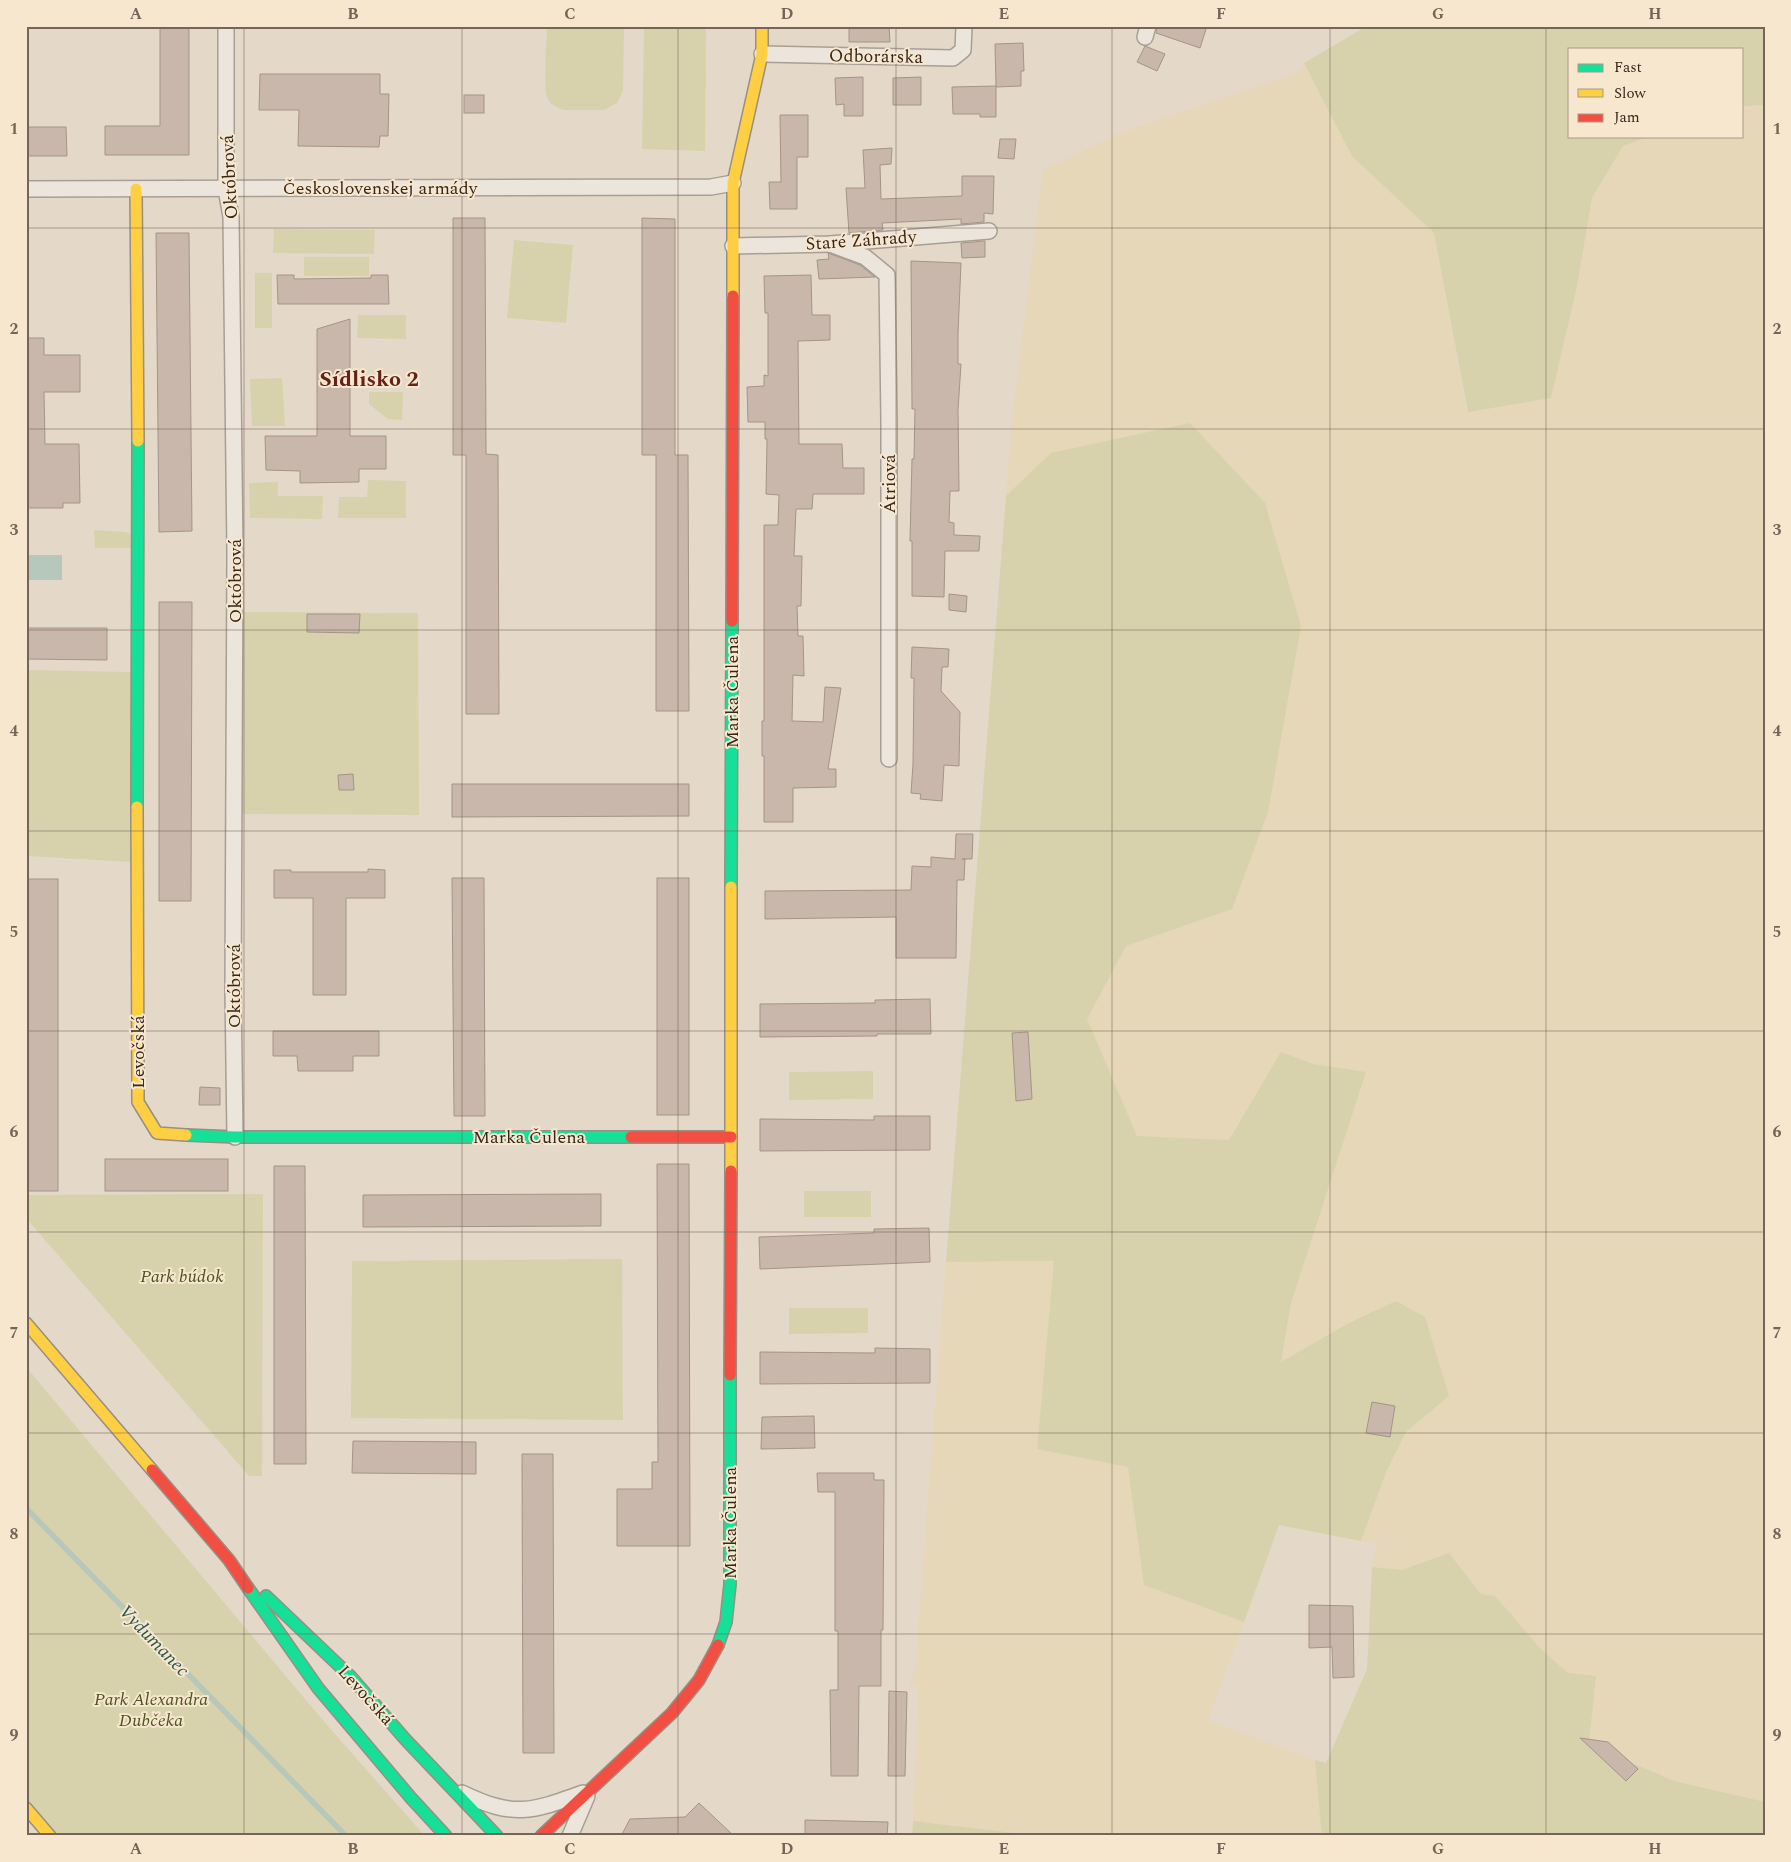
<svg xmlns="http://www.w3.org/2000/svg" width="1791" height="1862" viewBox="0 0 1791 1862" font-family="Spectral,serif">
<rect width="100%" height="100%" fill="#e4d9c9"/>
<g fill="#e5d7b8">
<polygon points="1304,63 1352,156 1434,233 1467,411 1551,398 1577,286 1592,198 1623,146 1650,136 1742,136 1742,106 1765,105 1765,1802 1674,1781 1589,1744 1596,1677 1568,1674 1481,1594 1449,1553 1402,1570 1372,1567 1377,1544 1361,1541 1386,1472 1406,1432 1449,1396 1347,1324 1281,1363 1291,1303 1366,1072 1313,1064 1281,1052 1229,1140 1137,1136 1087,1019 1126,946 1232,909 1301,626 1265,503 1190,423 1006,496 1011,427 1043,170 1123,132 1298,73"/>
<polygon points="1054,1261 1037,1449 1128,1467 1144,1585 1244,1622 1208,1720 1315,1760 1322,1836 1040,1836 913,1821 918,1687 909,1686 915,1670 946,1262"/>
</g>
<g fill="#d7d2ab">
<path d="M 547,26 L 624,26 L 623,91 L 617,103 L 604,110 L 565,110 C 557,108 550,105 547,97 C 543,85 547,41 547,26 Z"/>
<polygon points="644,26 706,26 705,151 642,149"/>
<polygon points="1367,26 1765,26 1765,105 1742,106 1742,49 1570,49 1570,136 1650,136 1623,146 1592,198 1577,286 1551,398 1468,412 1434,233 1352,156 1304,63"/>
<polygon points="274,229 375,230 374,254 273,253"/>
<polygon points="514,240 573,245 566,323 507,318"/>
<rect x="304" y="257" width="65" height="19"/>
<rect x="255" y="273" width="17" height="55"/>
<polygon points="358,315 406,315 406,339 357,338"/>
<polygon points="282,378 285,426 252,426 250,379"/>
<polygon points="369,392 403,392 402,420 388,419 369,404"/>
<polygon points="1190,423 1265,503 1301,626 1268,812 1232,909 1126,946 1087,1019 1137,1136 1229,1140 1281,1052 1313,1064 1366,1072 1291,1303 1281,1362 1347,1324 1396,1301 1425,1317 1449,1396 1406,1432 1386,1472 1361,1541 1279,1525 1244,1622 1144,1585 1128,1467 1037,1449 1054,1261 946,1262 1006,496 1051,453"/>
<polygon points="368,480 406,481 406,518 338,518 339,497 367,497"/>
<polygon points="278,482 278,496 323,496 322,519 250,518 249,483"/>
<polygon points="94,530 126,532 130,534 131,548 95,548"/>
<polygon points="242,612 418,613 419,815 242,814"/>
<polygon points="26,670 133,672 131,862 26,856"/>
<polygon points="873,1071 873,1099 789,1100 789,1072"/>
<rect x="804" y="1191" width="67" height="26"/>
<polygon points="263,1194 262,1476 249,1476 26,1218 26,1195"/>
<polygon points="622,1259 623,1420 351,1418 352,1261"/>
<polygon points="789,1308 868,1308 868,1333 789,1334"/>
<polygon points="26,1367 327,1725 425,1836 51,1836 26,1807"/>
<polygon points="1449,1553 1481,1594 1495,1596 1540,1648 1568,1673 1596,1676 1589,1744 1674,1781 1765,1802 1765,1836 1322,1836 1315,1760 1326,1763 1367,1669 1372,1567 1402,1570"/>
<polygon points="913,1821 1040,1836 912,1836"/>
</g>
<rect fill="#b6c8bb" x="26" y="555" width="36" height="25"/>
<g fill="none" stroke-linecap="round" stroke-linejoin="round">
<polyline stroke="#b6c8bb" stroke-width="5.5" points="26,1508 346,1836"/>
</g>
<g fill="#c8b7aa" stroke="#a49489">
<polygon points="160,26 189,26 189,155 105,155 105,126 160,126"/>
<polygon points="849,26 889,26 890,42 849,42"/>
<polygon points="1157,26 1207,26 1200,48 1156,33"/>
<polygon points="1023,43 1024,71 1021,71 1021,86 996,87 995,44"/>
<polygon points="1145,46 1165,54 1157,71 1137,62"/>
<polygon points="260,74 380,74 380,94 389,94 388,136 380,136 379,147 298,146 299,110 259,110"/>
<polygon points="863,77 863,116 844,116 844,104 836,105 835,78"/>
<polygon points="921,77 921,105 893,105 893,78"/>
<polygon points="996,86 996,117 980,117 980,114 953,114 952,87"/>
<rect x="464" y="95" width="20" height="18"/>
<polygon points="780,115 808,115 808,157 797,157 797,209 770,209 769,182 781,182"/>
<polygon points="26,127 66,127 67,156 26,156"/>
<polygon points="1000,139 1016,139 1014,159 998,158"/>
<polygon points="892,148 891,164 880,165 881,199 962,196 962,176 994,176 993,214 984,213 984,222 961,224 961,219 882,223 883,230 849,233 846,188 865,188 863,150"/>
<polygon points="453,218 485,218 486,454 498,455 499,714 466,714 466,455 453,455"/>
<polygon points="642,218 675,219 675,455 688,455 689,711 656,711 656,455 642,455"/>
<polygon points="156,233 189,233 192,531 159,532"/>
<polygon points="985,241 985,257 962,258 961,243"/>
<polygon points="828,253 860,265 875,277 819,279 817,260 829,259"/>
<polygon points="911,261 961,263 958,334 958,364 961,364 958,410 959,491 950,491 949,522 954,523 954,535 980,536 979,551 945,551 944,597 912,596 912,541 910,541 912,459 914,459 915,409 912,409"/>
<polygon points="277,275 294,275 294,279 371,278 371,275 388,275 389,304 278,304"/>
<polygon points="811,275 812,315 830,315 830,340 798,341 799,444 842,444 843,468 864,468 864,494 813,494 812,509 796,509 794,556 802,556 801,606 797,606 798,636 803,636 804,676 793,675 792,721 823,722 825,687 841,688 828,769 836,769 836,787 793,788 793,822 764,822 764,756 762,756 762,721 764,721 764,525 778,525 779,495 766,494 767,439 765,439 765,422 748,422 747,387 764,386 764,375 768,376 768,313 765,313 764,276"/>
<polygon points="350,319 350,436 386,436 386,469 359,469 359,482 300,483 300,471 266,470 265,436 317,436 317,329"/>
<polygon points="26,338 44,338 44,355 80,355 80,392 44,392 45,444 79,444 80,503 63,503 63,508 26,508"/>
<polygon points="949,594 967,596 966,612 949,610"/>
<polygon points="159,602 192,602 191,901 159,901"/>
<polygon points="307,614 360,614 359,633 307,632"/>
<polygon points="26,628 107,628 107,660 26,659"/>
<polygon points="912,647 949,649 948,667 942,667 941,691 960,712 959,766 944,765 942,801 920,799 921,794 911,793 913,764 914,678 911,678"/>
<polygon points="353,774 354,790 339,790 338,775"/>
<polygon points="452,784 689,784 689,816 452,817"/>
<polygon points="956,834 973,834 972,859 962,859 965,859 964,880 957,880 956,958 896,958 896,917 765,919 765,891 911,890 912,866 931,867 931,857 955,859"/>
<polygon points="368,869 385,870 385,898 346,898 346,995 313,995 313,898 274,898 274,870 291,870 291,872 368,872"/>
<polygon points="452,878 484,878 485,1116 454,1116"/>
<rect x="657" y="878" width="32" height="237"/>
<rect x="26" y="879" width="32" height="312"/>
<polygon points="930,999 931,1034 877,1034 877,1036 760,1037 760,1004 875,1003 875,1000"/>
<polygon points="273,1031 379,1031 379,1056 353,1056 353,1071 298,1071 297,1056 273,1056"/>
<polygon points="1028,1032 1032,1099 1016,1101 1012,1033"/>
<polygon points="200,1087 220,1088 220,1105 199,1105"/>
<polygon points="874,1116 930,1116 930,1150 760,1151 760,1119 874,1120"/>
<rect x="105" y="1159" width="123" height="32"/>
<polygon points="657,1164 689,1164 690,1546 617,1546 617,1489 652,1489 652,1462 658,1462"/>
<polygon points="274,1166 305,1166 306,1464 274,1464"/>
<polygon points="601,1194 601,1226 363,1227 363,1195"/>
<polygon points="929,1228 930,1262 760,1269 759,1237 874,1233 874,1229"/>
<polygon points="875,1348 930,1349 930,1383 760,1384 760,1352 875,1353"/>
<polygon points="1372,1402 1395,1406 1390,1437 1366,1433"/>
<polygon points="814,1416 815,1448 761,1449 762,1417"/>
<polygon points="353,1441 476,1442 476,1474 352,1473"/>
<polygon points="522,1454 553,1454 554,1753 523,1753"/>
<polygon points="817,1473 874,1473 874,1480 884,1480 883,1630 881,1630 881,1686 859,1686 858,1776 831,1776 830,1690 838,1690 838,1631 835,1631 835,1492 818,1492"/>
<polygon points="1309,1605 1353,1606 1354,1677 1333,1678 1332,1647 1309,1648"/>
<polygon points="889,1691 907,1692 905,1776 888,1776"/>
<polygon points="1580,1738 1608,1742 1638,1769 1626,1781"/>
<polygon points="699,1803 734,1836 621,1836 630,1819 685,1817"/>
<polygon points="805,1820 888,1822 887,1836 805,1836"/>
</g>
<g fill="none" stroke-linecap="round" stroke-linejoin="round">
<g stroke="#a99e93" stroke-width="18">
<g id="street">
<polyline points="226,26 226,189 231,217 235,554 233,990 235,1137"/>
<polyline points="1145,37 1148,26"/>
<polyline points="762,54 953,58 963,50 964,26"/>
<polyline points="26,189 711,187 733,183"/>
<polyline points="830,244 865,257 887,275 889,422 889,759"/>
<polyline points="733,246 830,244 989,231"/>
<path d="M 462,1793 C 514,1818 531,1812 583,1793"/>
<polyline points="570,1836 587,1796"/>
</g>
</g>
<g stroke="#988e83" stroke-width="14">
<g id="fast">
<polyline points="137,807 138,441"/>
<polyline points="731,887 732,621"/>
<polyline points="186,1135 235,1137 631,1137"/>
<polyline points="248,1588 318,1688 411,1798 446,1836"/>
<polyline points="266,1596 351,1677 405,1739 497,1836"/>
<polyline points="718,1645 726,1622 730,1584 730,1375"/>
</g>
</g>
<g stroke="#988e83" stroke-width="14">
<g id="slow">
<polyline points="136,189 138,441"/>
<polyline points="733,296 733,183 762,54 762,26"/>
<polyline points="137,807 138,1102 157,1133 186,1135"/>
<polyline points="731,1171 731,887"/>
<polyline points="26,1323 152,1470"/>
<polyline points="26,1808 50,1836"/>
</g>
</g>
<g stroke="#988e83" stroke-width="14">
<g id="jam">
<polyline points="732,621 733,296"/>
<polyline points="631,1137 731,1137"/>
<polyline points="730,1375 731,1171"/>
<polyline points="152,1470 229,1560 248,1588"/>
<polyline points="541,1836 672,1713 699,1680 718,1645"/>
</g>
</g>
<use href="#street" stroke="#ece5db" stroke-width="15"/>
<use href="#fast" stroke="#16e098" stroke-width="11"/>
<use href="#slow" stroke="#ffcf43" stroke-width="11"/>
<use href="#jam" stroke="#f24e42" stroke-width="11"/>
</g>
<path fill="none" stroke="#746558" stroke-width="1" stroke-opacity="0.55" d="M 244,26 L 244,1836M 462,26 L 462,1836M 678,26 L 678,1836M 896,26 L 896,1836M 1112,26 L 1112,1836M 1330,26 L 1330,1836M 1546,26 L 1546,1836M 26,228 L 1765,228M 26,429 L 1765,429M 26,630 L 1765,630M 26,831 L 1765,831M 26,1031 L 1765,1031M 26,1232 L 1765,1232M 26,1433 L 1765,1433M 26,1634 L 1765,1634"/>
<g text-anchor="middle" stroke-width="4" stroke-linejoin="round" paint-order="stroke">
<g font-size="18" fill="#37261b" stroke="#f6e7ce">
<text transform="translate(876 56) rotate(1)" y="6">Odborárska</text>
<text transform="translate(229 177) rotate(-93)" y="6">Októbrová</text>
<text x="380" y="194">Československej armády</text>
<text transform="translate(861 240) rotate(-4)" y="6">Staré Záhrady</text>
<text transform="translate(889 484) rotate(-90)" y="6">Átriová</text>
<text transform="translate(235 581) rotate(-90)" y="6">Októbrová</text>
<text transform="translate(732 692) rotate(-90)" y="6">Marka Čulena</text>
<text transform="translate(234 986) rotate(-90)" y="6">Októbrová</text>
<text transform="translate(138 1052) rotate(-90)" y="6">Levočská</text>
<text x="529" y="1143">Marka Čulena</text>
<text transform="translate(730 1523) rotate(-90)" y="6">Marka Čulena</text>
<text transform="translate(366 1695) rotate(48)" y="6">Levočská</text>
</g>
<g font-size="18" font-style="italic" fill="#4c5421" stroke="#f6e7ce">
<text x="182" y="1282">Park búdok</text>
<text x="151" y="1705">Park Alexandra<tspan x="151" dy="21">Dubčeka</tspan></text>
</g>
<g font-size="19" font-style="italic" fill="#2a5750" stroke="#f6e7ce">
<text transform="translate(155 1640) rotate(46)" y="7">Vydumanec</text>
</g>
<g font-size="22" font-weight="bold" fill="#652219" stroke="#f6e7ce">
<text x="369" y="386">Sídlisko 2</text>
</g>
</g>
<rect width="1791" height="1862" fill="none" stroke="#f6e7ce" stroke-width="55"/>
<rect x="1568" y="48" width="175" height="90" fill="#f6e7ce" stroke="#aa9a86"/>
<rect x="1578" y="64" width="25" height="8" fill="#16e098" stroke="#aa9a86"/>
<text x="1614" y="72" font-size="15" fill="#37261b">Fast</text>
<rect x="1578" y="89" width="25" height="8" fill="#ffcf43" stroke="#aa9a86"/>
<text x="1614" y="98" font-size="15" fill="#37261b">Slow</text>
<rect x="1578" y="114" width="25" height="8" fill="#f24e42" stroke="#aa9a86"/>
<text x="1614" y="122" font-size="15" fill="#37261b">Jam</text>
<rect x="28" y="28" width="1736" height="1806" fill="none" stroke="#746558" stroke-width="2"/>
<g font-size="16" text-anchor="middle" font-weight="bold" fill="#746558">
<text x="136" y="19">A</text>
<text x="353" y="19">B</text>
<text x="570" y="19">C</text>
<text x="787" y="19">D</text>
<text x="1004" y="19">E</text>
<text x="1221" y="19">F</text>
<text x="1438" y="19">G</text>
<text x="1655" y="19">H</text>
<text x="14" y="134">1</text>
<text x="1777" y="134">1</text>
<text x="14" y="334">2</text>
<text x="1777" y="334">2</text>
<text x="14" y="535">3</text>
<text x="1777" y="535">3</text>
<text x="14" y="736">4</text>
<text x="1777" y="736">4</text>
<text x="14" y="937">5</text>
<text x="1777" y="937">5</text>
<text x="14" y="1137">6</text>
<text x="1777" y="1137">6</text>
<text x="14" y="1338">7</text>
<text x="1777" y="1338">7</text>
<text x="14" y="1539">8</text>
<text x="1777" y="1539">8</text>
<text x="14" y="1740">9</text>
<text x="1777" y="1740">9</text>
<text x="136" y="1854">A</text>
<text x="353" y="1854">B</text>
<text x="570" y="1854">C</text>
<text x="787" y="1854">D</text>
<text x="1004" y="1854">E</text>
<text x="1221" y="1854">F</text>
<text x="1438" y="1854">G</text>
<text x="1655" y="1854">H</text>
</g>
</svg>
